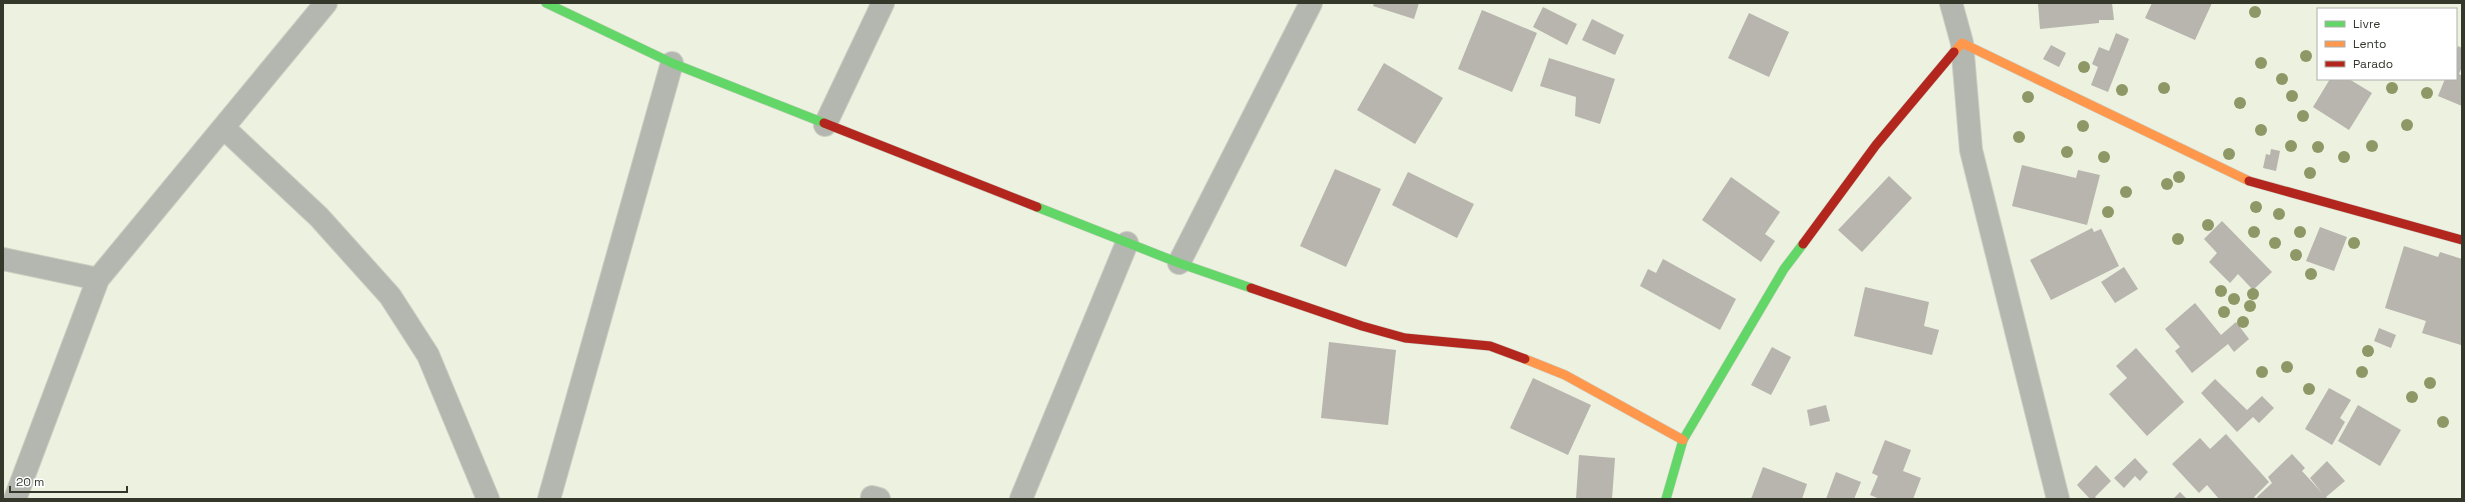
<svg xmlns="http://www.w3.org/2000/svg" width="2465" height="502" font-family="'Space Grotesk',sans-serif">
<rect width="100%" height="100%" fill="#ecf1e0"/>
<path fill="#b8b4ae" d="M1374 3H1419L1414 19 1373 6Z
M2038 3H2112L2114 20H2099V23L2040 29Z
M2152 3H2212L2195 40 2145 18Z
M1543 7 1577 24 1567 45 1533 27Z
M1482 10 1537 33 1512 92 1458 69Z
M1749 13 1789 32 1769 77 1728 58Z
M1592 19 1624 35 1615 55 1582 40Z
M2116 33 2129 39 2108 92 2091 85 2098 67 2092 64 2099 47 2109 51Z
M2051 45 2066 53 2059 67 2043 59Z
M2458 46 2462 48V67L2459 74 2462 76V106L2438 96 2445 79H2456V52Z
M1549 58 1615 79 1600 124 1575 116 1576 97 1540 86Z
M1384 63 1443 98 1415 144 1357 110Z
M2330 79H2349L2372 93 2349 130 2313 107Z
M2271 149 2280 151 2276 171 2263 168 2266 154 2270 155Z
M2022 165 2076 178 2078 170 2100 175 2087 225 2012 206Z
M1335 169 1381 189 1346 267 1300 246Z
M1408 172 1474 204 1457 238 1392 205Z
M1889 176 1912 198 1862 252 1838 230Z
M1731 177 1780 212 1765 234 1775 241 1761 262 1702 220Z
M2222 221 2272 272 2253 290 2238 274 2230 283 2209 262 2217 253 2204 239Z
M2320 227 2347 237 2334 271 2306 261Z
M2092 228 2094 232 2101 229 2119 266 2051 300 2030 260Z
M2404 246 2438 257 2440 252 2462 259 2461 345 2422 333 2426 321 2385 308Z
M1663 259 1736 299 1720 330 1640 286 1648 269 1656 273Z
M2124 267 2138 289 2115 303 2101 282Z
M1865 287 1929 302 1924 326 1939 330 1932 355 1854 336Z
M2195 303 2221 335 2236 322 2249 339 2234 352 2228 344 2192 373 2175 351 2180 347 2165 329Z
M2379 328 2396 335 2391 348 2374 341Z
M1329 342 1396 350 1388 425 1321 418Z
M1772 347 1791 357 1771 395 1751 385Z
M2136 348 2184 402 2147 436 2109 394 2127 378 2116 366Z
M1533 378 1591 405 1568 455 1510 428Z
M2215 379 2247 410 2262 396 2274 408 2259 423 2253 417 2237 432 2201 393Z
M2329 388 2351 400 2340 418 2345 422 2332 445 2305 429Z
M1826 405 1830 421 1810 426 1807 410Z
M2358 405 2401 430 2380 466 2338 441Z
M2226 434 2269 482 2254 497 2256 499H2219L2207 485 2199 493 2172 464 2200 438 2210 449Z
M1885 440 1911 450 1903 471 1921 478 1913 499H1880L1870 495 1878 476 1872 473Z
M2292 454 2305 468 2302 471 2322 493 2310 478 2327 461 2345 481 2326 497 2328 499H2258L2257 497 2272 483 2268 477Z
M1579 455 1615 458 1612 499H1576Z
M2135 458 2148 472 2140 481 2135 476 2124 488 2114 478Z
M2096 465 2111 481 2095 497 2097 499H2090L2077 485Z
M1763 467 1807 484 1802 499H1751Z
M1836 472 1861 482 1854 499H1826Z
M2180 492 2187 499H2173Z"/>
<g fill="none" stroke-linecap="round" stroke-linejoin="round">
<g stroke="#cacec1" stroke-width="24">
<path id="street" d="M1951 3 1962 43 1971 150 2058 499
M825 125 883 3
M224 128 319 217 390 296 428 355 488 499
M3 259 98 279
M1179 263 1311 3
M872 497 879 499
M15 499 98 279 326 3
M549 499 672 63
M1021 499 1127 243"/>
</g>
<g stroke="#cacec1" stroke-width="10">
<path id="fast" d="M546 3 672 63 824 123
M1037 207 1179 263 1251 288
M1666 499 1683 440 1784 269 1803 244"/>
</g>
<g stroke="#cacec1" stroke-width="10">
<path id="slow" d="M1954 52 1962 43 2249 181
M1525 359 1565 375 1683 440"/>
</g>
<g stroke="#cacec1" stroke-width="10">
<path id="jam" d="M824 123 1037 207
M2249 181 2462 240
M1803 244 1876 145 1954 52
M1251 288 1362 326 1405 338 1490 346 1525 359"/>
</g>
<use href="#street" stroke="#b4b6b0" stroke-width="22"/>
<use href="#fast" stroke="#63d668" stroke-width="9"/>
<use href="#slow" stroke="#ff974d" stroke-width="9"/>
<use href="#jam" stroke="#b3261e" stroke-width="9"/>
</g>
<g fill="#8e9866">
<circle cx="2255" cy="12" r="6"/>
<circle cx="2306" cy="56" r="6"/>
<circle cx="2261" cy="63" r="6"/>
<circle cx="2084" cy="67" r="6"/>
<circle cx="2282" cy="79" r="6"/>
<circle cx="2164" cy="88" r="6"/>
<circle cx="2392" cy="88" r="6"/>
<circle cx="2122" cy="90" r="6"/>
<circle cx="2427" cy="93" r="6"/>
<circle cx="2292" cy="96" r="6"/>
<circle cx="2028" cy="97" r="6"/>
<circle cx="2240" cy="103" r="6"/>
<circle cx="2303" cy="116" r="6"/>
<circle cx="2407" cy="125" r="6"/>
<circle cx="2083" cy="126" r="6"/>
<circle cx="2261" cy="130" r="6"/>
<circle cx="2019" cy="137" r="6"/>
<circle cx="2291" cy="146" r="6"/>
<circle cx="2372" cy="146" r="6"/>
<circle cx="2318" cy="147" r="6"/>
<circle cx="2067" cy="152" r="6"/>
<circle cx="2229" cy="154" r="6"/>
<circle cx="2104" cy="157" r="6"/>
<circle cx="2344" cy="157" r="6"/>
<circle cx="2310" cy="173" r="6"/>
<circle cx="2179" cy="177" r="6"/>
<circle cx="2167" cy="184" r="6"/>
<circle cx="2126" cy="192" r="6"/>
<circle cx="2256" cy="207" r="6"/>
<circle cx="2108" cy="212" r="6"/>
<circle cx="2279" cy="214" r="6"/>
<circle cx="2208" cy="225" r="6"/>
<circle cx="2254" cy="232" r="6"/>
<circle cx="2300" cy="232" r="6"/>
<circle cx="2178" cy="239" r="6"/>
<circle cx="2275" cy="243" r="6"/>
<circle cx="2354" cy="243" r="6"/>
<circle cx="2296" cy="255" r="6"/>
<circle cx="2311" cy="274" r="6"/>
<circle cx="2221" cy="291" r="6"/>
<circle cx="2253" cy="294" r="6"/>
<circle cx="2234" cy="299" r="6"/>
<circle cx="2250" cy="306" r="6"/>
<circle cx="2224" cy="312" r="6"/>
<circle cx="2243" cy="322" r="6"/>
<circle cx="2368" cy="351" r="6"/>
<circle cx="2287" cy="367" r="6"/>
<circle cx="2262" cy="372" r="6"/>
<circle cx="2362" cy="372" r="6"/>
<circle cx="2430" cy="383" r="6"/>
<circle cx="2309" cy="389" r="6"/>
<circle cx="2412" cy="397" r="6"/>
<circle cx="2443" cy="422" r="6"/>
</g>
<rect width="2465" height="502" fill="none" stroke="#34382b" stroke-width="8"/>
<rect x="2317" y="8" width="140" height="72" fill="#ffffff" stroke="#aeafaa"/>
<rect x="2325" y="21" width="20" height="6" fill="#63d668" stroke="#aeafaa"/>
<text x="2353" y="28" font-size="12" fill="#34382b">Livre</text>
<rect x="2325" y="41" width="20" height="6" fill="#ff974d" stroke="#aeafaa"/>
<text x="2353" y="48" font-size="12" fill="#34382b">Lento</text>
<rect x="2325" y="61" width="20" height="6" fill="#b3261e" stroke="#aeafaa"/>
<text x="2353" y="68" font-size="12" fill="#34382b">Parado</text>
<path d="M10 486v6h117v-6" fill="none" stroke="#34382b" stroke-width="2"/>
<text x="16" y="486" font-size="12" fill="#34382b" stroke="#ffffff" stroke-width="3" paint-order="stroke">20 m</text>
</svg>
